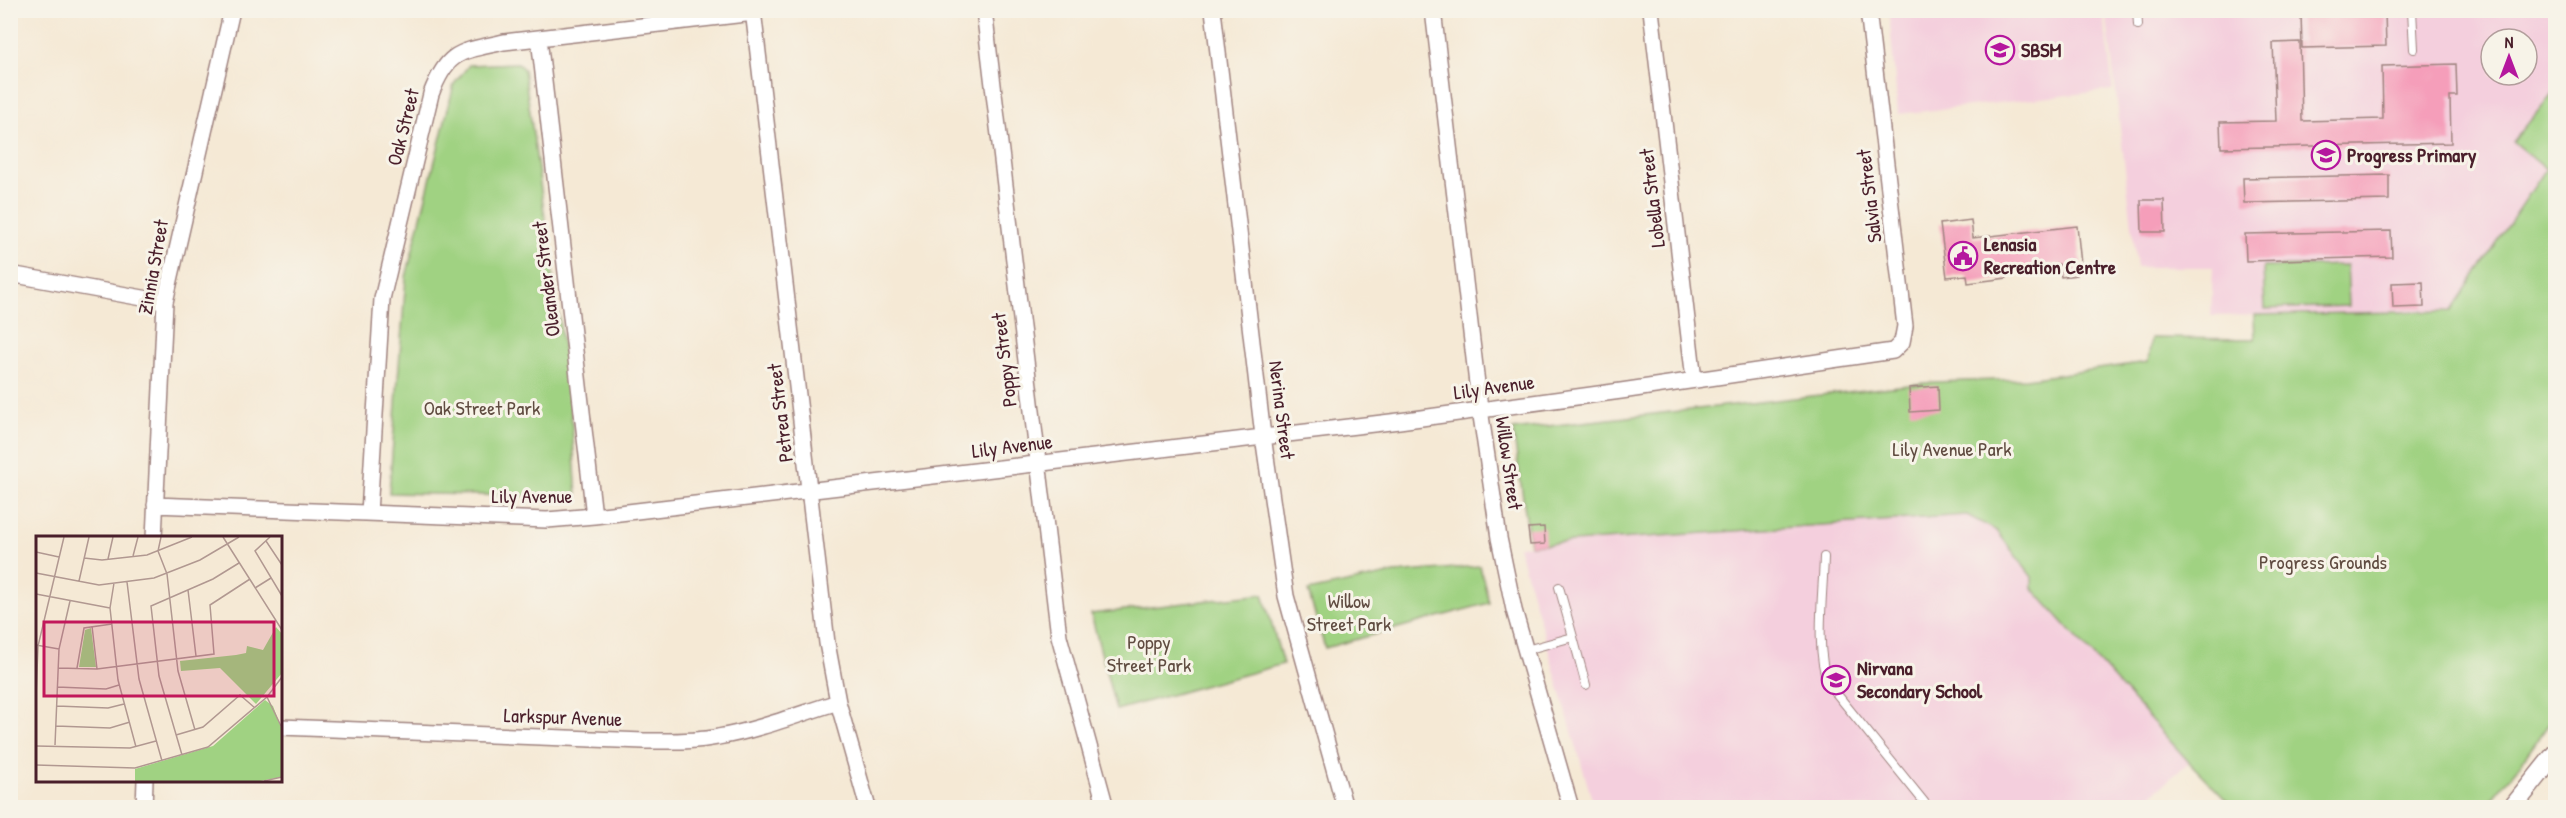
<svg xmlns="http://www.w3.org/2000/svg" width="2566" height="818" font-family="'Patrick Hand',sans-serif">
<rect width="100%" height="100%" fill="#f7f3e8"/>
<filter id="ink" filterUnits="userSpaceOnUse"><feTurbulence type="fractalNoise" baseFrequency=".0167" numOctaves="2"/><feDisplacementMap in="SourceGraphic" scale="12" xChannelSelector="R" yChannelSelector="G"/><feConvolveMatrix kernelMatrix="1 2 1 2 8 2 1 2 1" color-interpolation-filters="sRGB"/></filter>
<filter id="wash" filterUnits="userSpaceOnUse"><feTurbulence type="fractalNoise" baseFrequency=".008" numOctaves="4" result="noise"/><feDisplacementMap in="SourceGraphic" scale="24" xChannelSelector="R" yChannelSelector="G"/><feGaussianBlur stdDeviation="1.35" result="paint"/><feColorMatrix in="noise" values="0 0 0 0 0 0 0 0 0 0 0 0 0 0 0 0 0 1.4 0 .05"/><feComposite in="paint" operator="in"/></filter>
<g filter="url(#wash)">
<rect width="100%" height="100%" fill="#f5e9d5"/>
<path fill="#f4cfdd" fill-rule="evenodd" d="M1889 11H2103L2113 90 1898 114Z
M2106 11H2555V90L2513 142 2546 168 2451 311 2211 316 2213 267H2137ZM2491 39H2527V75H2491Z
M1967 515 1996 530 2032 577 2033 588 2189 762 2138 807H1594L1518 546Z"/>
<path fill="#a0d282" stroke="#757856" stroke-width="1.5" d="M518 63 524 70 570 396 577 497 389 493 406 277 454 84 469 65Z
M2555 90V715L2519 766 2485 807H2233L2189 762 2032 588V577L1997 531 1967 515 1530 545 1513 430 1935 382 2026 379 2148 362 2151 338 2255 339 2254 315 2451 311 2546 169 2513 142Z
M2347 265 2349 306 2265 309 2263 267Z
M1480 566 1489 603 1325 648 1308 591 1394 573Z
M1263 594 1283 664 1116 710 1091 614Z"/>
<g id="blocks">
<path fill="#f59eba" d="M2385 12 2386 46 2302 48 2301 14Z
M2300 42 2302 121 2383 119 2382 66 2456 64 2457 96H2450L2451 143 2221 148 2220 122 2276 121 2273 43Z
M2389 175V200L2244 203 2243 178Z
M2141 200H2164L2165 232H2142Z
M1971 220 1973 238 2077 226 2081 264 2076 265 2077 275 2061 277 2059 264 2006 270 2007 278 1968 283 1967 275 1947 277 1940 224Z
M2391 231 2392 257 2246 261 2245 234Z
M2423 282 2424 307 2393 308 2392 283Z
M1938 386 1939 410 1910 412 1909 388Z
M1544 527 1545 544 1530 545 1528 528Z"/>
</g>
</g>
<g filter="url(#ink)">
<use href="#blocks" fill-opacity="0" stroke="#a08480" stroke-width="1.5"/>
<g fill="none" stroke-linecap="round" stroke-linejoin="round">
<g stroke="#a08480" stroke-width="10">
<path id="service" d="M2137 10 2138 25
M2412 10 2414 49
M1824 557C1823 594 1815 650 1828 683L1929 808
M1573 637 1586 685
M1526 650 1573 637 1559 587"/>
</g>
<g stroke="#a08480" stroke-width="18">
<path id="minor" d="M753 10 827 643 838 702 868 808
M984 10 1059 636 1106 808
M1213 10 1263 436 1286 596 1345 808
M1433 10 1480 409 1499 538 1514 610 1571 808
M1651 10 1694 380
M539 38 594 516
M10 274 165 302
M155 505 547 520 594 516 1399 421 1621 391 1893 351 1902 342 1905 326 1868 10
M369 513 382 299 431 94C448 50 460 52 504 42L754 13
M154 538 165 302 232 10
M280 727 644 741C668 741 694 742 718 737 759 730 799 714 838 702
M144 808 145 780"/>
</g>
<g stroke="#a08480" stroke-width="21">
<path id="tertiary" d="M2512 808 2556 753"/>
</g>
<use href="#service" stroke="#fff" stroke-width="8"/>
<use href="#minor" stroke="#fff" stroke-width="15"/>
<use href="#tertiary" stroke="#fff" stroke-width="18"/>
</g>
</g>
<defs>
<g id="school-ring" transform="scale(1.5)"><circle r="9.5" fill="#f7f3e8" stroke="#b5179e" stroke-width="1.5"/><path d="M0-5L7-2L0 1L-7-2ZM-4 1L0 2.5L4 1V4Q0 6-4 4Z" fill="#b5179e"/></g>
<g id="civic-ring" transform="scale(1.5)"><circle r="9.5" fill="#f7f3e8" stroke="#b5179e" stroke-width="1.5"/><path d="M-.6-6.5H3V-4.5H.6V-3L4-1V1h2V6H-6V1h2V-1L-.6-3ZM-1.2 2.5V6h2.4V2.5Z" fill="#b5179e"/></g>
</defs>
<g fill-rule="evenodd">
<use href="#school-ring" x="2000" y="50"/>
<use href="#school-ring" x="2326" y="155"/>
<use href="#civic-ring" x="1963" y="256"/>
<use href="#school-ring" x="1836" y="680"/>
</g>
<g text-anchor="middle" stroke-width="6" stroke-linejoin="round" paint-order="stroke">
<g font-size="20" font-weight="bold" fill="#4a1f2b" stroke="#f7f3e8" text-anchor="start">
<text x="2021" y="57">SBSM</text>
<text x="2347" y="162">Progress Primary</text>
<text x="1984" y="251">Lenasia<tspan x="1984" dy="23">Recreation Centre</tspan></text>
<text x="1857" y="675">Nirvana<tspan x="1857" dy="23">Secondary School</tspan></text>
</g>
<g font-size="20" fill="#4a1f2b" stroke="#f7f3e8">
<text transform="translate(403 127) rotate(-76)" y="7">Oak Street</text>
<text transform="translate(1869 196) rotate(-97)" y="7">Salvia Street</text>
<text transform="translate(1652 198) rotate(-97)" y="7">Lobella Street</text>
<text transform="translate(153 267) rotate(-80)" y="7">Zinnia Street</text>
<text transform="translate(546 279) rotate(-97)" y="7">Oleander Street</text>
<text transform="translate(1004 360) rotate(-97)" y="7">Poppy Street</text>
<text transform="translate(1494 387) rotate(-8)" y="7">Lily Avenue</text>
<text transform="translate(1282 410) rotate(83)" y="7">Nerina Street</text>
<text transform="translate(780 413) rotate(-97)" y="7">Petrea Street</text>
<text transform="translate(1012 446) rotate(-7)" y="7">Lily Avenue</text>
<text transform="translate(1509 463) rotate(82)" y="7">Willow Street</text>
<text x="532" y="503">Lily Avenue</text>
<text transform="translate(563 717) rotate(2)" y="7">Larkspur Avenue</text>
</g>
<g font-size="20" fill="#604c41" stroke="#f7f3e8">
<text x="482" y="415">Oak Street Park</text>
<text x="1952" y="456">Lily Avenue Park</text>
<text x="2323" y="569">Progress Grounds</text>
<text x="1349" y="608">Willow<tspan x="1349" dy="23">Street Park</tspan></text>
<text x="1149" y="649">Poppy<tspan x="1149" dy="23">Street Park</tspan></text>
</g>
</g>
<g transform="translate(36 536)">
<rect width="246" height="246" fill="#f5e9d5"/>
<path d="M240 91 246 98V137L220 168 184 132 145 135 144 125 200 119 210 117 211 110 227 114ZM55 92 60 131H43L49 94ZM229 164 237 170 246 194V241L224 245H99V233L177 210Z" fill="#a0d282"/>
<path fill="none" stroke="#b19891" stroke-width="1.5" d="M125 1 122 15 131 38 142 135 159 194M187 1 246 94M234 1 219 15 246 60M230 5 246 29M0 16 23 21M97 20 102 1M48 22 66 24 111 19 156 1M72 23 77 1M0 37 63 49 118 42 164 24 203 1M43 45 53 1M91 46 103 143 126 225M78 47 74 72 82 144 100 211M219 52 235 42M152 54 160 120M0 58 74 72M56 90 61 133M0 109 23 113M22 132 61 133 178 118 174 69 214 43M41 132 48 92 76 88M21 151 70 153 83 149M0 161 2 110 28 1M231 161 246 192M21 170 72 172 88 168M20 190 74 192 94 186M140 199 167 191 204 159 219 172M19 209 23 113 34 65M0 210 94 212 120 205M146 219 123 140 115 70 177 43 203 27M0 229 99 232 172 211 231 161 246 141M228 245 246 241"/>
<path fill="#c2185b" fill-opacity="0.15" stroke="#c2185b" stroke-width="3" d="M8 86H238V160H8Z"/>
<rect width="246" height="246" fill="none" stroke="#4a1f2b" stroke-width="3"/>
</g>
<rect width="2566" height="818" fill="none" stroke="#f7f3e8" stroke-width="36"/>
<g transform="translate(2509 57)"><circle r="28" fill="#f7f3e8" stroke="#b29e9c" stroke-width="1.5"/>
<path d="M0-4.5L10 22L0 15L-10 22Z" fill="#b5179e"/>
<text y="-9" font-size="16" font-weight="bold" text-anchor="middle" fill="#4a1f2b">N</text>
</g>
</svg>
